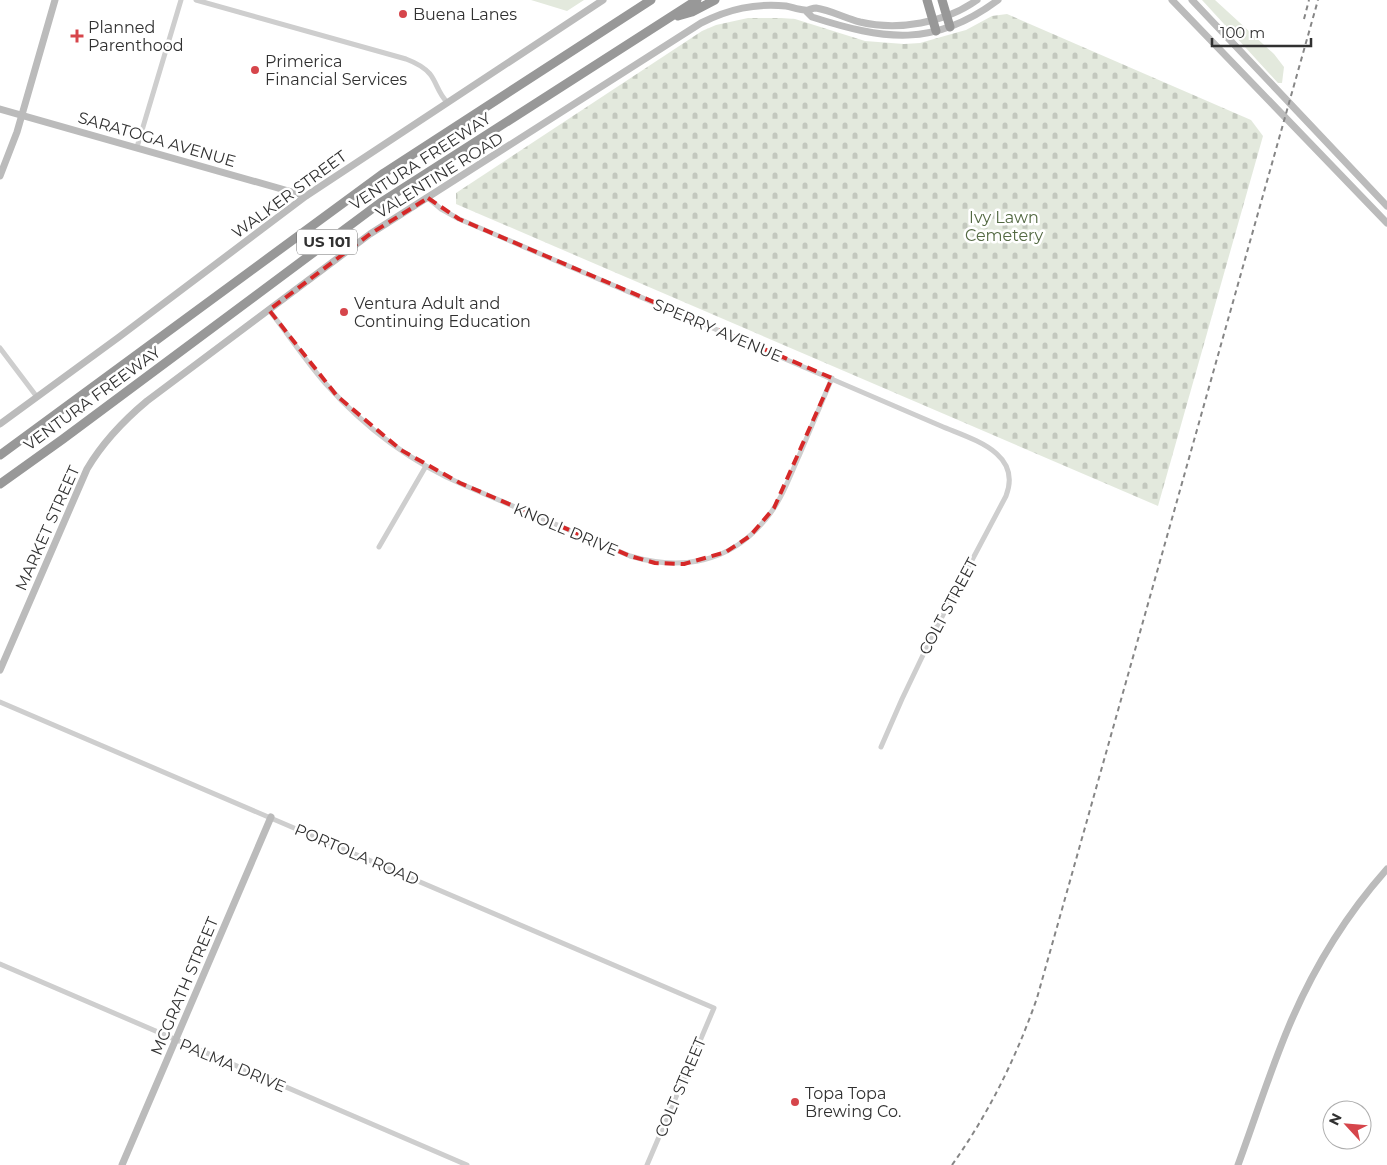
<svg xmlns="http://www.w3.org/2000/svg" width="1387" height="1165" font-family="Montserrat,sans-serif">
<defs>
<pattern id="cemetery-stones" width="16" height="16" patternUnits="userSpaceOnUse" patternTransform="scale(1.25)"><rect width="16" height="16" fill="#e3e9dd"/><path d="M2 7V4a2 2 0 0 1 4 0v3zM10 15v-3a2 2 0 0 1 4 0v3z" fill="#c3c8be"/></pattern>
</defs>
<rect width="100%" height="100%" fill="#fff"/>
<path fill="#e3e9dd" d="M531 0H584L567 11Z
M1202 0H1215L1274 54 1284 67 1282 83H1278Z"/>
<path fill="url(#cemetery-stones)" d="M1007 14 1251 120 1263 136 1158 506 456 204V193L702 31 716 25 748 18H781L795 19 865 41 904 44 920 43 955 33 966 30 992 16Z"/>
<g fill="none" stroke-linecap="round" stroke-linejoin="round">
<path stroke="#cecece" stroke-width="5" d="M196 0 406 59C414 62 424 67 430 74 437 83 438 93 447 102
M137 147 181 0
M428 198 441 209 459 219 941 426C971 439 1023 452 1006 496L935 630 902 699 881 747
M269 310C288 334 305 360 325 383 364 427 412 463 466 486L630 556C681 571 730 563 765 520 781 502 789 478 799 456 810 430 821 404 832 378
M0 348 37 397
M379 547 426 466
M0 702 714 1008 647 1165
M0 964 467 1165"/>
<path stroke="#bbb" stroke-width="7" d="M1172 0 1387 223
M1192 0 1387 206
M806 11 812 17C884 40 934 48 998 0
M0 109 306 196
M0 176 17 132 55 0
M0 424 119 337 306 196 603 0
M0 670 87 469C103 442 123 421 147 401L370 234 701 23C729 9 755 3 786 6 792 7 798 10 805 10 808 11 812 8 816 8 830 10 845 18 860 22 898 31 945 23 977 0
M122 1165 271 817
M1238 1165C1255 1119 1270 1071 1289 1026 1313 969 1346 915 1387 869"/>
<path stroke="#989898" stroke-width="9" d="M927 0 936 31
M942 0 950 27
M678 16 692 12 715 0
M0 455 384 173 651 0
M0 484 63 439 380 203 697 0"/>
<path stroke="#868686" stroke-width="2" stroke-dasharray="5 4" stroke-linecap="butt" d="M1304 19 1309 0
M952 1165C989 1113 1016 1058 1037 998L1318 0"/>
</g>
<path fill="none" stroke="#d62828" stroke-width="4" stroke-dasharray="10 6" stroke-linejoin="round" d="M428 198 459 219 832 378 774 508 750 536 726 552 684 564 655 563 630 556 460 483 401 450 337 396 269 310 370 234Z"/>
<g fill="#d6454b" stroke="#fff" stroke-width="2">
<circle cx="403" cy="14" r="5"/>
<path d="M74.5 28.5h5v5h5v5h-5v5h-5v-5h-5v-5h5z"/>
<circle cx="255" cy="70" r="5"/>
<circle cx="344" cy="312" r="5"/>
<circle cx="795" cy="1102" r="5"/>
</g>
<g text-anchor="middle" stroke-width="5" stroke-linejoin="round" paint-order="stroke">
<rect fill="#fff" stroke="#6f6f6f" stroke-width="1" x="297" y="229.5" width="60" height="25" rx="4"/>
<g font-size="15" font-weight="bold" fill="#313131">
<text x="327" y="247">US 101</text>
</g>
<g font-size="16" fill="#313131" stroke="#fff" text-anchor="start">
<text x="413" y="20">Buena Lanes</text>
<text x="88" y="33">Planned<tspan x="88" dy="18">Parenthood</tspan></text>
<text x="265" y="67">Primerica<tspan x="265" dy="18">Financial Services</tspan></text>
<text x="354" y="309">Ventura Adult and<tspan x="354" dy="18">Continuing Education</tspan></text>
<text x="805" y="1099">Topa Topa<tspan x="805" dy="18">Brewing Co.</tspan></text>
</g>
<g font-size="16" fill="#313131" stroke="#fff">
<text transform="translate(157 139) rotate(16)" y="6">SARATOGA AVENUE</text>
<text transform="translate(420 161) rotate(-33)" y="6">VENTURA FREEWAY</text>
<text transform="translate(439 175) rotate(-32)" y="6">VALENTINE ROAD</text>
<text transform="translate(289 194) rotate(-36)" y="6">WALKER STREET</text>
<text transform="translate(718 330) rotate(23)" y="6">SPERRY AVENUE</text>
<text transform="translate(92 398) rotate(-36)" y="6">VENTURA FREEWAY</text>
<text transform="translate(47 528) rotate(-66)" y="6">MARKET STREET</text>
<text transform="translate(566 529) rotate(23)" y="6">KNOLL DRIVE</text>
<text transform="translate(948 606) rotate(-62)" y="6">COLT STREET</text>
<text transform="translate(357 854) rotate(23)" y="6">PORTOLA ROAD</text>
<text transform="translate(184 986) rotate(-67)" y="6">MCGRATH STREET</text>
<text transform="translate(233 1065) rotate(23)" y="6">PALMA DRIVE</text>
<text transform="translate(680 1087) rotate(-67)" y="6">COLT STREET</text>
</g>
<g font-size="16" fill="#536942" stroke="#fff">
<text x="1004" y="223">Ivy Lawn<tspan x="1004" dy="18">Cemetery</tspan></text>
</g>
</g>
<g transform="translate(1347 1125) rotate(296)"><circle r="24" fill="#ffffff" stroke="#adadad"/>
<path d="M0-4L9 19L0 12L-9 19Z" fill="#d6454b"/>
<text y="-8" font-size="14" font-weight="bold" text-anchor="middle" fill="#313131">N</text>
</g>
<path d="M1212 38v8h99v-8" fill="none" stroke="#313131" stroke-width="2.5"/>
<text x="1220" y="38" font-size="15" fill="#313131" stroke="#ffffff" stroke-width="4" paint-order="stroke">100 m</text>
</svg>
